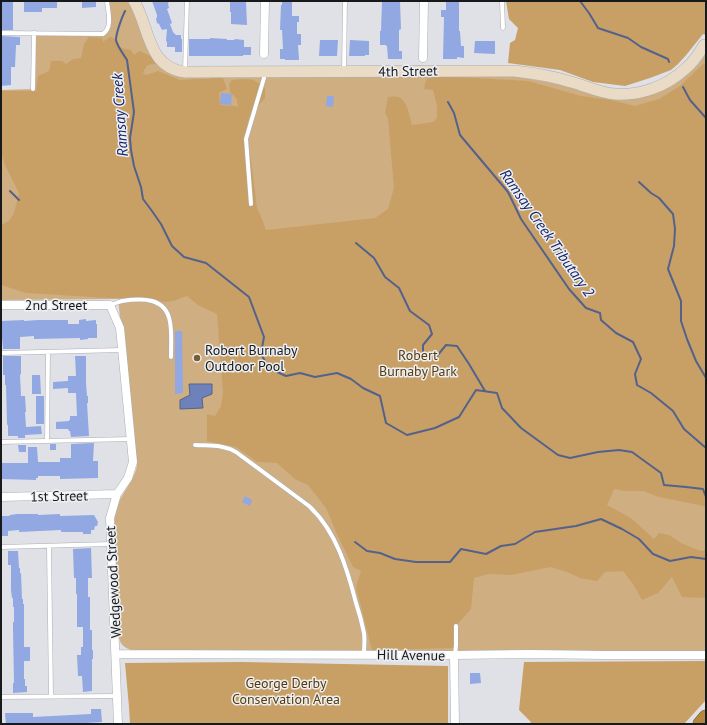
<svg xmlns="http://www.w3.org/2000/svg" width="707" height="725" font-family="'PT Sans',sans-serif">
<rect width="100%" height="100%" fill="#dfe1e6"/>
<path fill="#cfae81" d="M107 1H129L163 68 500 74 554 83 604 96 631 98 706 54V653L131 650C120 646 119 641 118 630 117 601 115 573 114 544 114 533 113 521 116 510 120 494 134 482 137 466L118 299 1 300V90L33 89 34 33 103 34 108 31Z"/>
<path fill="#c8a066" d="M506 1H706V35L703 34 687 54 678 64 671 70 650 78 625 86 593 82 560 70 508 63 510 43 515 40 518 28 509 19Z
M89 37 102 38 103 42 110 37 116 39 121 48 131 50 134 55 139 51 155 58 157 64C148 64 146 65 143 73L146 75 158 71 180 80 196 79H209L222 75 227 89 219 93 220 105 234 106 238 107 237 99 230 92 229 84 232 80C247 79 254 77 265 88V98L249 117 246 132 252 167 257 208 262 219 266 230 375 218 388 209 394 188 388 119 385 112 388 97C407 92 408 111 412 125L433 122 437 118V106L433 90 424 89 425 83 427 79 433 76 460 77 528 81 581 96 611 100 635 106 659 99 680 86 703 64 706 63V507L699 505 659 497 643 491H625L614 489 607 505 631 518 654 539 659 533 669 535 681 543 698 550 703 551 706 548V598L682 597 672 577 658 593 642 600 633 584 623 571 605 572 597 581 580 578 567 572 551 567 511 575 488 574 474 578 471 609 456 626 455 648 372 650 356 587 361 571 353 567 337 534 326 508 308 485 295 479 277 463 257 462 236 447 207 441V414L215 416 221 406 223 393 217 314 198 305 187 296 173 301 164 302 149 298H108L26 293 1 285V225L9 221 14 213 19 193 5 165 2 155 1 91H36L38 76 49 71 51 61H62L66 64 73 59 81 58 84 44Z
M706 661V700L684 724H530L531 722 519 710 524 662Z
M242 662 448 666V724H130L129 707 125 663Z"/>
<path fill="#6d82bb" stroke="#54628b" d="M189 384H212V394L202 398 203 408 180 409V400L190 395Z"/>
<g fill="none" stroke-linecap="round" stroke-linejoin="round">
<path stroke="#54628b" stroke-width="2" d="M580 1 589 13 598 28 628 38 641 47 668 59 669 62
M125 11C122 17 116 33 116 40 117 46 124 55 127 60L134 112 130 138 131 150 134 166 141 187 143 199 152 211 161 224 172 246 184 257 206 263 249 297 264 337 261 353 268 368 286 376 300 373 315 377 337 373 351 379 363 388 380 396 386 423 407 435 435 428 459 417 476 390 497 393 502 408 521 428 558 455 570 458 598 452 619 450 632 452 661 473 664 485 686 487 703 489 706 497
M683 87 690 100 706 118
M448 102 454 113 460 135 508 192 521 219 569 289 586 308 600 313 601 320 616 333 633 342 641 359 635 374 637 385 651 393 673 411 684 429 706 448
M639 182 651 193 659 198 673 214 675 229 674 246 668 269 681 301V321L687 339 696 361 706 378
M10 191 19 200
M356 243 374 258 385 277 399 288 410 311 429 325 432 334 423 345V353L437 356 446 345 457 346 469 364 485 391
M355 542 367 551 380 553 395 559 416 562H450L461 549 486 554 501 546 515 544 535 532 576 526 601 519 622 529 639 539 653 554 670 561 691 557 706 559"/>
</g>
<path fill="#91a8e3" d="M1 1H13V30H1Z
M24 1H57V8H42V12H24Z
M82 1H96V7L82 8Z
M152 1H169L168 4 169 8 167 9 172 23 170 24 173 32 176 35H181V39H182V52H175V47H167V42L166 41 167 29 162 30 159 24 157 23 156 19 157 17V15Z
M282 1H292V16H299V22H297V34H301V45H298L299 60H285V59H280V49H283L282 30H280L281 5H282Z
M384 1H400L401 29 399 30V51H402V59H388L387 46H386V45H380V31H381L382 2H384Z
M446 1H459V31H460L461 46H464V58L457 57V59H443L444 17H441V10H446Z
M230 2H246L247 25 231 24V12H230Z
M1 36 20 37V45H16L15 67H11V85L1 86Z
M210 38 227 39V40H234L235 39 244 40V47H251V55H243V56H189V39H210Z
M320 40H338L337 56H319Z
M350 40 369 41V55H365V56H349Z
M475 41H495V54L474 53Z
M221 93 232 94 231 105 220 104Z
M327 96H334L333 107 326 106Z
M86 319V321L96 320V324H97V338H88V339L80 340V338L34 339V336L20 337V349H3L2 337H1V321L24 320V321L38 320H68V324H79V320Z
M175 331H182L183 393 175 394Z
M3 356H21V374L20 375 21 396H25L26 412H25L26 427 41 426 42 434 25 435V438H18V436H8V426L7 424 6 385H5V375H3Z
M75 356H86V383L87 396H88V403H87L89 436 71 437 70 431H69L68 429H56V422L69 421V420H70V416H77L76 393H68V388L53 389V382L68 381V376H76Z
M32 375H40L41 394H32Z
M36 396H44V424H36Z
M94 443 93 461H98V478L60 479V476H38V478H36V480L1 479V463H28V447H37L38 462H60V458H71V444Z
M50 444H56V450H50Z
M18 445H26V452H19Z
M245 496 252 500 250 506 242 502Z
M17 514H38V515L60 514V516L94 515 98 522 97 526H95L94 530H91V534H83V532H61V530L19 532V530L8 531V536H1V516H9L10 515Z
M91 548 92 578H88V597H90V630H92V650H93V659H92V691L83 692 82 676H78L77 655H81V647H83V627H77V594H76V578H74L73 549Z
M8 551H18L19 568H20V573H21L22 599H23V604H24V647H30V661H24V679H25V686H27V692L13 693V683H14L13 629V622H14V607H13V598H12L11 590V565H8Z
M470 673H480L481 683 470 684Z
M91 709H101L102 722 69 724H6L5 713H33V717L91 714Z"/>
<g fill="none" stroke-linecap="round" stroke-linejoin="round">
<g stroke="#acaeb2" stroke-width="5">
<path id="lane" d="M502 1 503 28
M1 33 103 34C113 27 108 12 107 1
M185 71 187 1
M344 71 345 1
M33 89 34 33
M251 204 246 139 264 78V72
M110 305C114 304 118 302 122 301 142 298 166 297 170 322 172 333 171 345 171 357
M1 353 122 350
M47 441 48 352
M1 442 131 439
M195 445C210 446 222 444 236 452L309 506C336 531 347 568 356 603 359 612 362 623 364 633 365 640 364 647 364 654
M49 546 51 696
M1 547 111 544
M455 655 456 645V626
M1 697 117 696"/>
</g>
<g stroke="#acaeb2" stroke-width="9">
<path id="street" d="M264 54 265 1
M423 58 424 1
M1 305H110L120 328 133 462 128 478 117 494 110 518 118 724
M1 497 117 494
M116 654 454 655 531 654 604 655H706
M454 655 455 724"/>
</g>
<g stroke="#acaeb2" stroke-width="12">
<path id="secondary" d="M134 1C150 28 147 67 185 72L514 71C533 73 552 76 571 82 586 86 600 93 615 94 640 96 667 86 685 69 693 63 699 54 704 45L706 46"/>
</g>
<g stroke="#7e6031" stroke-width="15">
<path id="highway" d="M700 724 706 717"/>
</g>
<use href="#lane" stroke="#fff" stroke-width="4"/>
<use href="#street" stroke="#fff" stroke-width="8"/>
<use href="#secondary" stroke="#e9dbc5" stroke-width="11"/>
<use href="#highway" stroke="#b5863d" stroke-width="14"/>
</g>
<circle fill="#7a5c30" stroke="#edeff3" stroke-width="1.5" cx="197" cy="358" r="4"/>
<g text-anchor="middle" stroke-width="3" stroke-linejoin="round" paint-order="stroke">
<g font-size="14" fill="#18191a" stroke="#edeff3">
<text transform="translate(408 71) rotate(-1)" y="5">4th Street</text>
<text x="56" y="310">2nd Street</text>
<text transform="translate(59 496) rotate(-1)" y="5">1st Street</text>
<text transform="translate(113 582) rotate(-93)" y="5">Wedgewood Street</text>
<text transform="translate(411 655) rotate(1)" y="5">Hill Avenue</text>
</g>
<g font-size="14" fill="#18191a" stroke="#edeff3" text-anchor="start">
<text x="205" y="355">Robert Burnaby<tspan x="205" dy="16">Outdoor Pool</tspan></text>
</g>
<g font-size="14" fill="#563a0b" stroke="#edeff3">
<text x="418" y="360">Robert<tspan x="418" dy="16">Burnaby Park</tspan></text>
<text x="286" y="688">George Derby<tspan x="286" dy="16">Conservation Area</tspan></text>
</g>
<g font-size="15" font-style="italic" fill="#142467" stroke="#edeff3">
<text transform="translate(120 115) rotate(-94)" y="5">Ramsay Creek</text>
<text transform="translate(547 233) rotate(55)" y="5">Ramsay Creek Tributary 2</text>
</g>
</g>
<rect width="707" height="725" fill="none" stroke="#18191a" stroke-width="4"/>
</svg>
